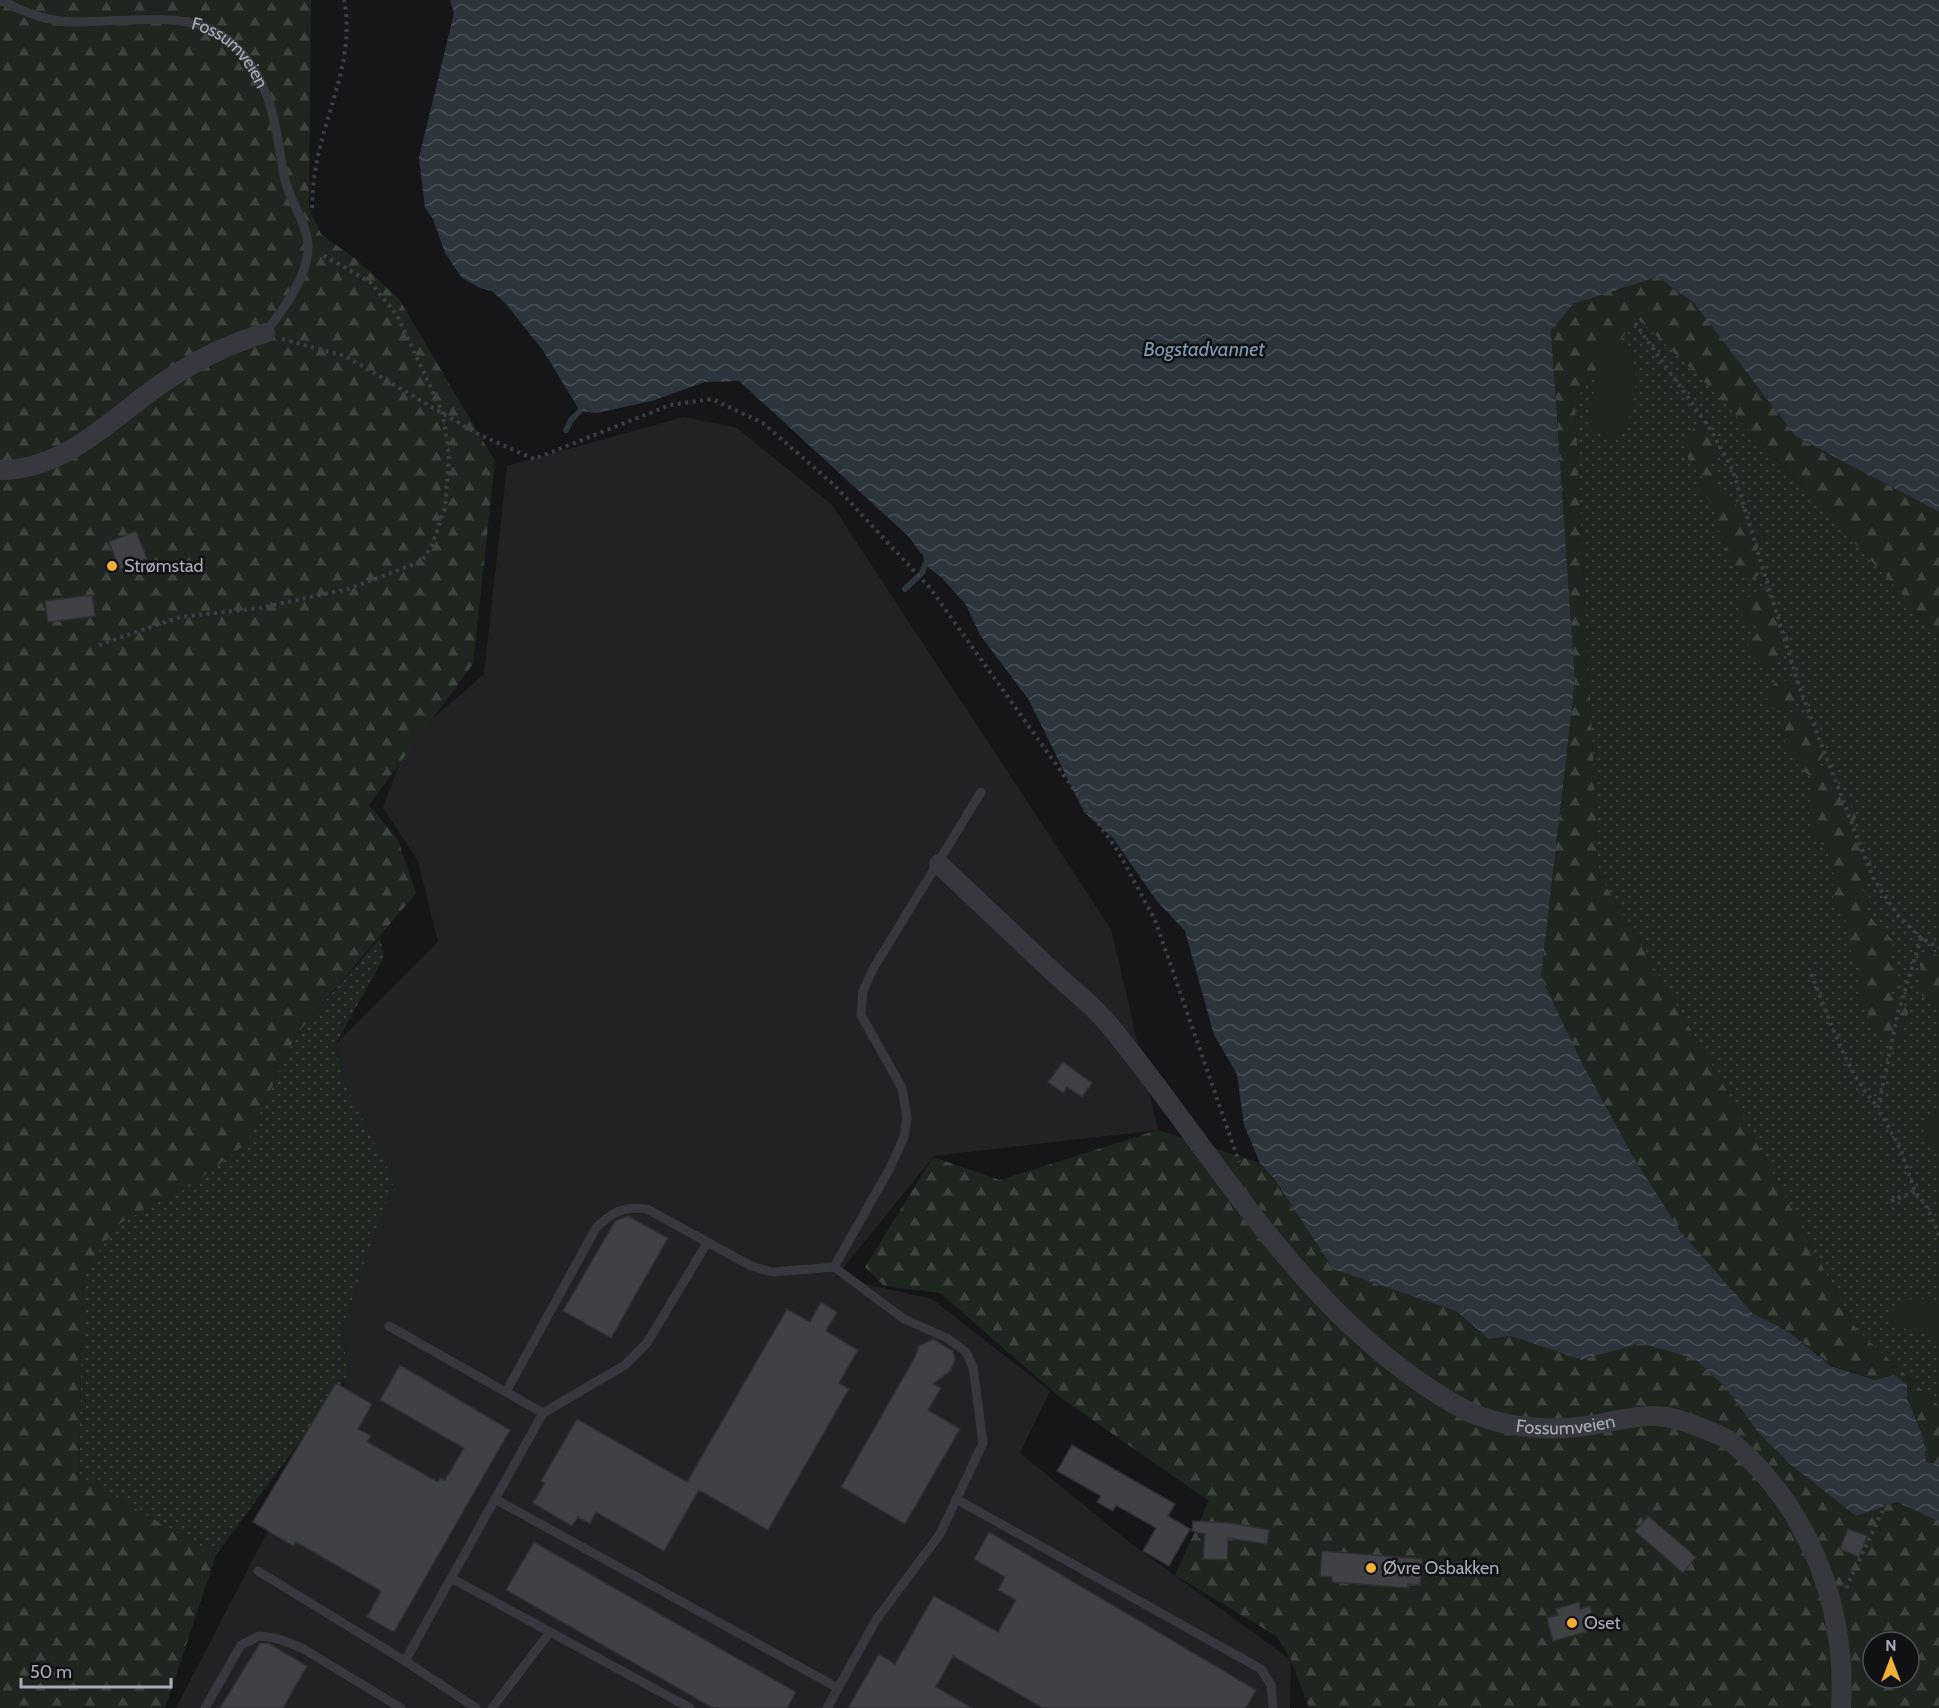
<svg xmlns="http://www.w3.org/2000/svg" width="1939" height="1708" font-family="Cabin,sans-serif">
<defs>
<pattern id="grass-dots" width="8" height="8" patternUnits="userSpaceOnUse" patternTransform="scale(1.5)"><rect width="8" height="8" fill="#1e261f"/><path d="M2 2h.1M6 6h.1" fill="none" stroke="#3c433d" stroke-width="1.8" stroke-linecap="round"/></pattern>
<pattern id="forest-firs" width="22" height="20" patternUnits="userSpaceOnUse" patternTransform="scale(1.5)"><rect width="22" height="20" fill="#1e261f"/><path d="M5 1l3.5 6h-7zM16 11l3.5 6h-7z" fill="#3c433d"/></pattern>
<pattern id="water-waves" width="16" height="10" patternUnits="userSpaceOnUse" patternTransform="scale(1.5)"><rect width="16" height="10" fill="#2c353c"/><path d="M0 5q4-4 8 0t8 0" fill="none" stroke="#485056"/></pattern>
</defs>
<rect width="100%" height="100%" fill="#161618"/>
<path fill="#222225" d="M684 417 737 428 832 505 1111 929 1158 1130 934 1156 836 1277 932 1299 1050 1391 1020 1453 1133 1545 1291 1660 1290 1708H176L348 1376 342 1328 394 1181 344 1082 335 1045 438 942 418 861 383 808 408 740 484 674 507 466Z"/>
<path fill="url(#grass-dots)" d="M1660 306 1736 416 1939 634V1406L1856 1329 1743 1118 1599 874 1575 405V400L1637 317Z
M380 938 384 957 335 1045 344 1082 394 1181 342 1328 348 1376 216 1555 79 1476 83 1272 119 1224 202 1177 246 1144 296 1035Z"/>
<path fill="url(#forest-firs)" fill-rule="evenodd" d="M0 0H311L309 208 321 234 356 259 399 299 495 461 473 664 369 805 398 840 416 893 296 1035 246 1144 202 1177 119 1224 83 1272 79 1476 216 1555 165 1708H0Z
M1657 277 1694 303 1795 436 1939 512V634L1700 377 1637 318 1575 400V405L1599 874 1743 1118 1856 1329 1939 1406V1708H1309L1291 1660 1278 1637 1175 1575 1209 1501 1061 1398 940 1293 884 1286 865 1267 933 1157 1000 1180 1158 1130 1260 1163 1276 1181 1333 1269 1456 1311 1489 1339 1511 1336 1582 1360 1641 1343 1695 1359 1726 1388 1757 1431 1856 1516 1875 1380 1831 1365 1789 1331 1753 1315 1680 1231 1634 1158 1581 1061 1541 977 1575 681 1551 331 1573 304ZM1873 1642H1909V1678H1873Z
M1708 426 1720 443 1709 462 1715 471 1716 488 1744 512 1750 527 1762 536 1757 550 1765 569 1750 582 1725 553 1727 542 1715 526 1714 507 1700 489 1702 476 1690 465 1684 444 1693 429Z
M1756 592 1772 595 1778 608 1777 626 1788 636 1790 650 1774 667 1761 664 1748 645 1760 629 1743 620 1740 603Z
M1780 679 1797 684 1802 698 1784 712 1770 708 1765 691Z
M1797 715 1811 721 1826 750 1818 764 1829 769 1838 778 1839 794 1850 804 1856 817 1851 833C1869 842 1870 858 1874 877L1861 888 1873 901 1865 909C1872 922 1884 930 1894 942L1888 960 1899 978 1887 992 1898 997 1909 1011 1897 1045 1884 1041 1862 1006 1859 965 1851 951 1850 930 1830 891 1836 877 1826 861 1831 848 1814 840 1809 815 1813 793 1811 777 1794 762V751L1785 745 1783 725Z
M1930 953 1939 956V1001L1934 1002 1922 996 1920 963Z"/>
<path fill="#1e261f" d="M1613 341 1629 345C1640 376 1638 405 1621 434L1608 438 1592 430C1589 407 1597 381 1596 356Z
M1939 1110V1153L1927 1142 1923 1130 1927 1119Z
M1915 1298 1939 1300V1337L1895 1326 1890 1317 1895 1306Z"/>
<path fill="url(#water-waves)" d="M450 0H1939V512L1795 436 1694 303 1657 277 1573 304 1551 331 1575 681 1541 977 1581 1061 1634 1158 1680 1231 1753 1314 1788 1331 1831 1366 1875 1380 1894 1375 1907 1385V1399L1923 1437 1926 1462 1935 1464 1939 1462V1521L1897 1502 1856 1516 1790 1464 1757 1431 1726 1388 1695 1359 1641 1343 1582 1360 1511 1336 1489 1339 1456 1311 1333 1269 1276 1181 1260 1163 1244 1125 1237 1074 1214 1035 1185 931 1156 900 1113 838 1084 812 1029 700 980 635 966 605 941 577 925 565 923 556 908 536 739 381 705 382 652 401 596 413 580 411 544 352 507 305 492 291 480 288 462 278 445 253 433 219 425 208 419 158 454 13Z"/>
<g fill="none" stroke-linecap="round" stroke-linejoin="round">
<path stroke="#2c353c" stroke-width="6" d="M566 430 571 420 580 411
M905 589 922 573 925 565"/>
</g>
<path fill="#404145" stroke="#303034" stroke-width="1.5" d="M136 531 147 559 120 570 109 542Z
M92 595 95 616 48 622 45 601Z
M1063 1062 1092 1083 1082 1097 1067 1087 1063 1093 1048 1082Z
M628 1216 668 1238 611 1338 563 1311 615 1221Z
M821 1302 837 1312 826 1331 858 1350 839 1383 849 1389 768 1530 699 1490 664 1551 596 1512 590 1524 578 1517 572 1526 533 1503 545 1483 541 1481 577 1419 687 1482 787 1309 810 1322Z
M933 1339 953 1351 955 1360 951 1370 933 1384 941 1388 928 1410 960 1429 905 1524 841 1487 915 1357 919 1346Z
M400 1365 510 1430 394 1632 367 1617 381 1591 296 1542 293 1546 253 1522 336 1383 372 1404 358 1429 371 1436 367 1442 438 1482 440 1478 445 1480 464 1448 380 1400Z
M1072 1445 1175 1504 1168 1516 1190 1529 1169 1566 1143 1551 1156 1528 1116 1505 1113 1511 1097 1502 1101 1496 1057 1471Z
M1648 1516 1696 1557 1683 1573 1635 1531Z
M1193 1521 1231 1523 1269 1530 1267 1544 1228 1538 1227 1560 1203 1559 1205 1534 1192 1531Z
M1848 1529 1867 1536 1859 1557 1840 1549Z
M989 1532 1256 1690 1246 1708H1043L953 1656 936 1687 972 1708H848L879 1654 895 1664 934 1596 998 1632 1016 1600 998 1590 1005 1577 974 1559Z
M534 1542 796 1692 787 1708H713L506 1590Z
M1322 1551 1422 1559 1420 1585 1408 1584V1588L1332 1582V1577L1320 1576Z
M1579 1602 1580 1609 1590 1606 1596 1629 1553 1641 1547 1618 1558 1615 1556 1609Z
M260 1643 270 1644 307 1666 283 1708H220Z"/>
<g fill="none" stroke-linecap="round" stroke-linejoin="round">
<path stroke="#3d3f44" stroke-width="4" stroke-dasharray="3 4.5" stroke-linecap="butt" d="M312 208C313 194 313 180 316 167 325 111 356 58 344 0
M1635 323 1711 430 1733 471 1799 686 1873 878 1899 917 1921 938 1939 948
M282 339 345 356 478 434 534 459 670 405 712 399 763 423 834 485 930 588 1118 851 1155 920 1239 1162
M99 645 180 617 260 608 348 589 422 561 432 545 445 508 449 456 443 414 397 315 370 282 321 254
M1921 938 1898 1013 1878 1108 1901 1150 1915 1192 1926 1205 1939 1235
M1811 974C1830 1018 1845 1072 1878 1107
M1891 1201 1915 1192
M1846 1588 1884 1508"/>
<g stroke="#37383d" stroke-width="9">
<path id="s1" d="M0 0C24 12 50 23 78 22 164 21 228 0 267 96 277 122 279 152 285 180 290 201 307 223 308 245 309 276 283 310 265 333"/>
<path d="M834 1267 890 1168 904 1137 907 1118 902 1088 861 1015 863 991 873 969 981 792"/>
<path d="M389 1326 543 1413"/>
<path d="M506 1392 596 1228C612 1212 623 1206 647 1209L751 1266 772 1272 834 1267 904 1319 947 1338 966 1352 973 1367 983 1443 940 1534 876 1620 827 1708"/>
<path d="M495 1499 838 1688"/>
<path d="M956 1499 1261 1669 1271 1685 1273 1708"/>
<path d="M258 1571 405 1661 476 1708"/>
<path d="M451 1578 690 1708"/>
<path d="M405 1661 543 1413 625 1365 647 1343 707 1243"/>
<path d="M205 1708 241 1645 259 1636 276 1638 302 1648 401 1708"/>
<path d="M492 1708 550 1632"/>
</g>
<g stroke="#37383d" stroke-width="20">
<path d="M0 470C64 470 109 421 158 386 192 362 225 345 265 333"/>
<path id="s2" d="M939 864C976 899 1014 935 1051 970 1070 988 1093 1005 1110 1026 1219 1159 1302 1316 1456 1405 1487 1424 1531 1430 1567 1428 1623 1425 1645 1402 1704 1429 1714 1433 1726 1437 1734 1444 1810 1510 1847 1608 1841 1708"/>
</g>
</g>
<g fill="#f2b134" stroke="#111113" stroke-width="2">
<circle cx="112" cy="566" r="6"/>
<circle cx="1371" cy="1568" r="6"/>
<circle cx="1572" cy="1623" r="6"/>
</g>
<g text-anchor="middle" stroke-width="5" stroke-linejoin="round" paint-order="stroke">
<g font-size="18" fill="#a8adb8" stroke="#111113">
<text dy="6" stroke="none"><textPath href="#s1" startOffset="246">Fossumveien</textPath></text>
<text dy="6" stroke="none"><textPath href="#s2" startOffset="866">Fossumveien</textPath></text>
</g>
<g font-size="18" fill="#a8adb8" stroke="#111113" text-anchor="start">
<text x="124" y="572">Strømstad</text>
<text x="1383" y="1574">Øvre Osbakken</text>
<text x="1584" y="1629">Oset</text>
</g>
<g font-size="20" font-style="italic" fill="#7f9bb3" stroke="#111113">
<text x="1204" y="356">Bogstadvannet</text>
</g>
</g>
<g transform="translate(1891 1660)"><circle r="28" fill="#111113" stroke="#4d4f55" stroke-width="1.5"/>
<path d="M0-4.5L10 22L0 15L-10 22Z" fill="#f2b134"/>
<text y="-9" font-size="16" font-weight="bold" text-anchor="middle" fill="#a8adb8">N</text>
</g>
<path d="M21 1678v9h150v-9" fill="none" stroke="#a8adb8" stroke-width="3"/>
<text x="30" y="1678" font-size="18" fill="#a8adb8" stroke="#111113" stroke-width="4.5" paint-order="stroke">50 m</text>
</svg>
